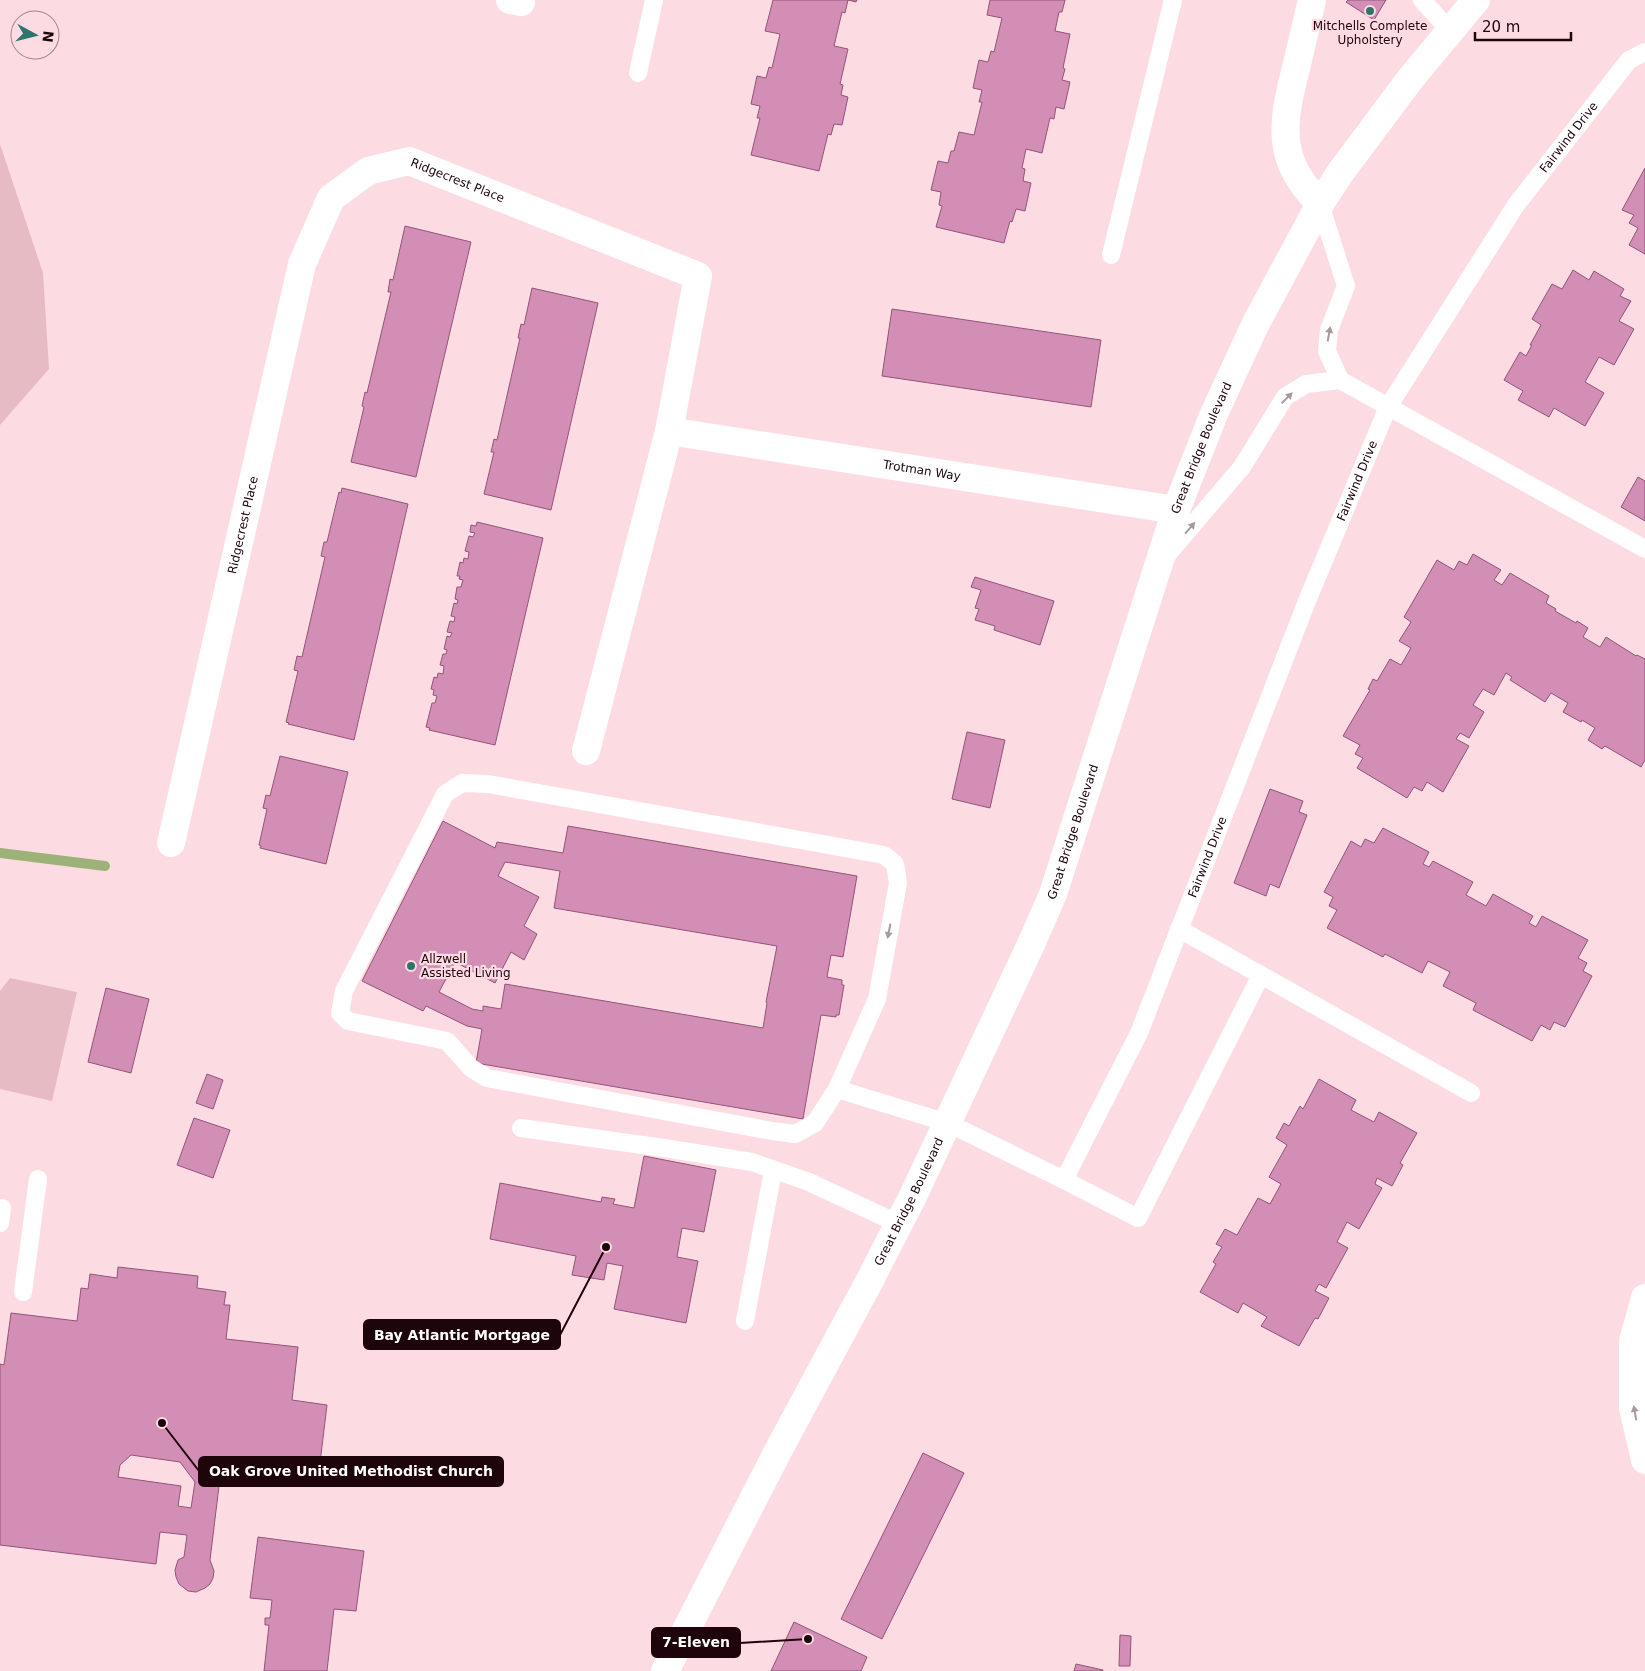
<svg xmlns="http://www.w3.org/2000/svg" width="1645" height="1671" font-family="'DejaVu Sans',sans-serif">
<rect width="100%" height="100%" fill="#fddbe2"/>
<path fill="#e7bbc4" d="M0 144 43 273 49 369 0 425Z
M10 978 77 992 52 1101 0 1089V991Z"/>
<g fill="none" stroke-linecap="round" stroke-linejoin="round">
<path stroke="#9db279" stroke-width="10" d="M0 853 105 866"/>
</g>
<path fill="#d28eb5" stroke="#935479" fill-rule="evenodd" d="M773 0H857L856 2 848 0 845 13 842 12 834 46 848 49 840 84 843 85 841 95 848 97 842 125 834 124 831 135 828 134 819 171 751 155 760 118H757L760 106 751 104 757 76 766 78 769 67 772 68 780 34 765 31Z
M990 0H1065L1062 12H1059L1055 31 1070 34 1063 68 1065 69 1062 80 1070 82 1064 109 1056 107 1054 119 1050 118 1042 153 1026 149 1022 168 1025 169 1023 181 1031 183 1025 211 1016 209 1012 222 1010 221 1004 243 936 227 942 206 939 205 941 192 931 190 938 161 948 163 951 151H954L959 132 974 135 982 102H979L982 90 973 88 979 60 988 62 991 51 994 52 1002 18 987 15Z
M1348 0H1386L1374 20 1346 2Z
M1645 168V254L1629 245 1638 228 1629 223 1634 215 1622 210Z
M405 226 471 242 416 477 351 462 364 407 362 406 365 392 367 393 391 292H388L390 279 393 280Z
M1573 270 1589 280 1594 271 1624 289 1620 296 1631 301 1619 321 1634 329 1614 365 1599 357 1585 382 1604 393 1585 426 1554 408 1549 417 1518 400 1523 391 1504 380 1520 352 1526 356 1532 345H1530L1541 325 1532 319 1552 284 1562 289Z
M532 288 598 303 551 510 484 494 494 452H491L494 439 497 440 520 338H518L521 324 524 325Z
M892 309 1101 340 1091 407 882 376Z
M1638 477 1645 481V521L1621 507Z
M342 488 408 504 354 740 288 724 289 723 286 722 298 671 294 670 297 656 302 657 325 557 321 556 324 542H327L339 492 341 493Z
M477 522 543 538 495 745 429 730 430 728 426 727 432 703H435L437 696 433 695 434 690 431 689 434 677 437 678 438 673 443 674 444 666 440 665 443 654H446L447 650 444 649 447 636 450 637 452 633 447 632 450 621 454 622 455 617 451 616 454 603 457 604 458 600 455 599 457 587H461L463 580 459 579 460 576H457L460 562 463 563 464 558 468 559 469 552 465 551 469 536 473 537 475 533 470 532 471 525 476 526Z
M1473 554 1501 570 1494 580 1502 585 1510 573 1549 596 1546 603 1556 609 1555 611 1576 623 1577 621 1588 628 1583 637 1600 647 1606 637 1636 656 1637 655 1645 659V760L1641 767 1605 746 1602 749 1588 740 1595 728 1582 720 1581 722 1563 712 1568 703 1551 693 1545 702 1510 680 1512 677 1506 673 1494 695 1483 689 1473 705 1484 712 1469 738 1460 733 1456 739 1469 746 1443 792 1427 782 1422 791 1414 787 1407 798 1357 768 1363 758 1355 754 1360 745 1343 736 1370 690 1368 689 1373 679 1377 681 1390 659 1401 665 1411 648 1399 641 1411 622 1404 617 1437 560 1454 570 1459 561 1467 565Z
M975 577 1054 601 1040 645 994 630 995 626 975 620 979 609 975 608 981 590 971 587Z
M967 732 1005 740 990 808 952 799Z
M280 756 348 772 326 864 260 848 261 846 259 845 267 809 263 808 266 795 270 796Z
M1270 789 1303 801 1299 812 1307 815 1279 888 1270 884 1266 896 1234 883Z
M443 821 495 848 497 842 563 853 568 826 857 876 843 957 831 955 827 977 842 980V985H844L839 1015H836V1017L821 1015 803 1119 476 1063 482 1029 467 1026 426 1006 423 1011 362 981ZM505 862 560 871 554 908 777 946 766 1002 767 1003 763 1028 505 984 501 1009 483 1006V1011L472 1009 439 992 455 962 495 983 511 952 524 960 537 934 524 926 539 897 498 876Z
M1383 828 1429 852 1423 864 1429 867 1433 861 1473 882 1466 895 1486 906 1493 894 1533 916 1529 923 1536 927 1542 916 1588 940 1578 958 1587 963 1583 971 1592 976 1565 1027 1554 1022 1550 1030 1541 1025 1532 1041 1473 1010 1476 1003 1443 986 1450 972 1428 961 1422 973 1385 954 1383 957 1327 928 1337 910 1329 906 1333 897 1324 892 1351 841 1361 847 1365 839 1374 843Z
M106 988 149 999 131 1073 88 1062Z
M207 1074 223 1080 213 1109 196 1103Z
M1319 1079 1356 1100 1351 1110 1374 1122 1379 1112 1417 1133 1400 1163 1403 1165 1392 1186 1377 1178 1375 1184 1382 1188 1359 1229 1347 1222 1337 1242 1348 1248 1326 1288 1319 1284 1315 1291 1329 1298 1318 1319 1315 1318 1299 1346 1261 1326 1267 1317 1243 1303 1238 1313 1200 1292 1216 1264 1213 1262 1222 1247 1216 1244 1225 1229 1237 1235 1258 1198 1270 1204 1281 1184 1269 1177 1287 1145 1276 1138 1284 1123 1289 1126 1300 1106 1303 1109Z
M194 1118 230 1130 213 1178 177 1165Z
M644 1156 716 1170 704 1232 682 1228 677 1257 698 1261 686 1323 614 1309 623 1266 607 1263 604 1280 572 1275 576 1256 490 1239 500 1183 601 1202 602 1197 615 1199 613 1204 634 1208Z
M118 1267 198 1276 197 1288 226 1292 224 1305H230L226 1339 298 1347 292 1400 327 1405 318 1479 239 1469 219 1486 210 1560 214 1571 213 1578 210 1584 205 1588 196 1592 188 1591 179 1584 176 1577 175 1570 178 1560 184 1557 187 1535 160 1532 156 1564 0 1545V1364L4 1365 11 1313 77 1321 81 1288 88 1289 90 1274 117 1278ZM131 1455 180 1462 195 1482 191 1508 178 1506 181 1486 118 1477 120 1465Z
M923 1453 964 1473 882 1639 841 1619Z
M258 1537 364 1551 356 1611 334 1609 327 1671H264L269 1625H265V1618H270L272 1600 250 1598Z
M794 1622 867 1657 861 1671H771Z
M1120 1635 1131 1636 1130 1666H1119Z
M1076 1664 1103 1670V1671H1074Z"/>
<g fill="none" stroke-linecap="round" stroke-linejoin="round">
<g stroke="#fff" stroke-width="18">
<path d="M1422 0 1450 31"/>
<path d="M638 73 654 0"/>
<path d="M1320 204 1346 286 1329 330 1327 351 1340 380"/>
<path d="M1111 255 1173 0"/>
<path d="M1340 380 1645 549"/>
<path d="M1167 555 1242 467 1285 397 1306 384 1340 380"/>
<path d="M1179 929 1471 1093"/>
<path id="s1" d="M837 1089 877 999 898 883 895 864 884 855 488 784 462 783 445 794 344 991 340 1013 348 1021 447 1041 471 1068 487 1078 772 1131 795 1134 815 1123 837 1089 948 1123 1064 1180 1139 1033 1307 601 1388 407 1516 205 1629 60 1645 52"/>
<path d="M521 1128 664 1148 752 1162 809 1182 899 1224"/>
<path d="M1064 1180 1138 1218 1261 975"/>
<path d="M0 1223 2 1208"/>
<path d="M23 1292 38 1179"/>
<path d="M745 1321 773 1170"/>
</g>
<g stroke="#fff" stroke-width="28">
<path d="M510 0 521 2V0"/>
<path d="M1312 0C1307 21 1302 43 1297 64 1290 92 1281 124 1288 152 1293 173 1306 189 1320 204"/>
<path id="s2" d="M669 431 1176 510"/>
<path id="s3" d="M171 843 302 264 331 198 368 171 409 161 698 276 669 431 586 751"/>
</g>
<path stroke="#fff" stroke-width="28" id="s4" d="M665 1671 778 1451 870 1280 913 1196 1032 942 1053 894 1176 510 1213 416 1255 325 1320 204 1340 173 1411 78 1476 0"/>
<path stroke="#fff" stroke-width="28" d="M1645 1298 1633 1341V1408L1645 1460"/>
</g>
<defs><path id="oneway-solid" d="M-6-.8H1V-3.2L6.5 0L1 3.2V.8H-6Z" transform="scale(1.25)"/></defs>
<g fill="#a59b9d">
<use href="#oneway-solid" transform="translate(1329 334) rotate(-80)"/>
<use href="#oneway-solid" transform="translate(1287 398) rotate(-44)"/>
<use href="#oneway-solid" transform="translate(1190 528) rotate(-49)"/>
<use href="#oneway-solid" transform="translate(889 931) rotate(101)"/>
<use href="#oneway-solid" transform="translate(1635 1413) rotate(-100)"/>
</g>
<g fill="#2e756d" stroke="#fddbe2" stroke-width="2">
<circle cx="1370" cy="11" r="5"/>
<circle cx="411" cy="966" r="5"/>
</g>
<g text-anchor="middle" stroke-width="4.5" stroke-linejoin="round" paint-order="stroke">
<g font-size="12" fill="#1e040b" stroke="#fddbe2">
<text x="1370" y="30">Mitchells Complete<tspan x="1370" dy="14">Upholstery</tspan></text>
<text x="421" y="963" text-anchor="start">Allzwell<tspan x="421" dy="14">Assisted Living</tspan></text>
</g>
<g font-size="12" fill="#1e040b" stroke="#fddbe2">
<text dy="4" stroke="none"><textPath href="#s1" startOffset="2895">Fairwind Drive</textPath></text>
<text dy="4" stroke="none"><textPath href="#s3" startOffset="806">Ridgecrest Place</textPath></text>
<text dy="4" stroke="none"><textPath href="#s4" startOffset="1339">Great Bridge Boulevard</textPath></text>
<text dy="4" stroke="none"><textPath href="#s2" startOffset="256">Trotman Way</textPath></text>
<text dy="4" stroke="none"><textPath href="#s1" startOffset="2490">Fairwind Drive</textPath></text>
<text dy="4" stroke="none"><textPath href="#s3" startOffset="326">Ridgecrest Place</textPath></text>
<text dy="4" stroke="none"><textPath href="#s4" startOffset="934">Great Bridge Boulevard</textPath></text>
<text dy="4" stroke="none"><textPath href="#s1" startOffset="2085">Fairwind Drive</textPath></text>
<text dy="4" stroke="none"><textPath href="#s4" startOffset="529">Great Bridge Boulevard</textPath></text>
</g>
</g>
<path fill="none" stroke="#1e040b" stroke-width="2" d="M606 1247L560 1335M162 1423L199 1471M808 1639L740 1643"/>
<g fill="#1e040b" stroke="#fddbe2" stroke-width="2">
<circle cx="606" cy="1247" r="5"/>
<circle cx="162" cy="1423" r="5"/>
<circle cx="808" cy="1639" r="5"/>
</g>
<g fill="#1e040b" stroke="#1e040b" stroke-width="2">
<rect x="364" y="1320" width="196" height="29" rx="5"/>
<rect x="199" y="1457" width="304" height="29" rx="5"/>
<rect x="652" y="1628" width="88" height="29" rx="5"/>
</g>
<g font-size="14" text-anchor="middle" font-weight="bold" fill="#fff">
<text x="462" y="1340">Bay Atlantic Mortgage</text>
<text x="351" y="1476">Oak Grove United Methodist Church</text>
<text x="696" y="1647">7-Eleven</text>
</g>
<g transform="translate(35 35) rotate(97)"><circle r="24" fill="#fddbe2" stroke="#a4858c"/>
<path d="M0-4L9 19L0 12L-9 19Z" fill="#2e756d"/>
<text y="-8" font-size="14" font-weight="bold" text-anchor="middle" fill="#1e040b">N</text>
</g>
<path d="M1475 32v8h96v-8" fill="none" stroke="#1e040b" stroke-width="2.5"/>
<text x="1482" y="32" font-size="15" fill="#1e040b" stroke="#fddbe2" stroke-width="4" paint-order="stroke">20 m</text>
</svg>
